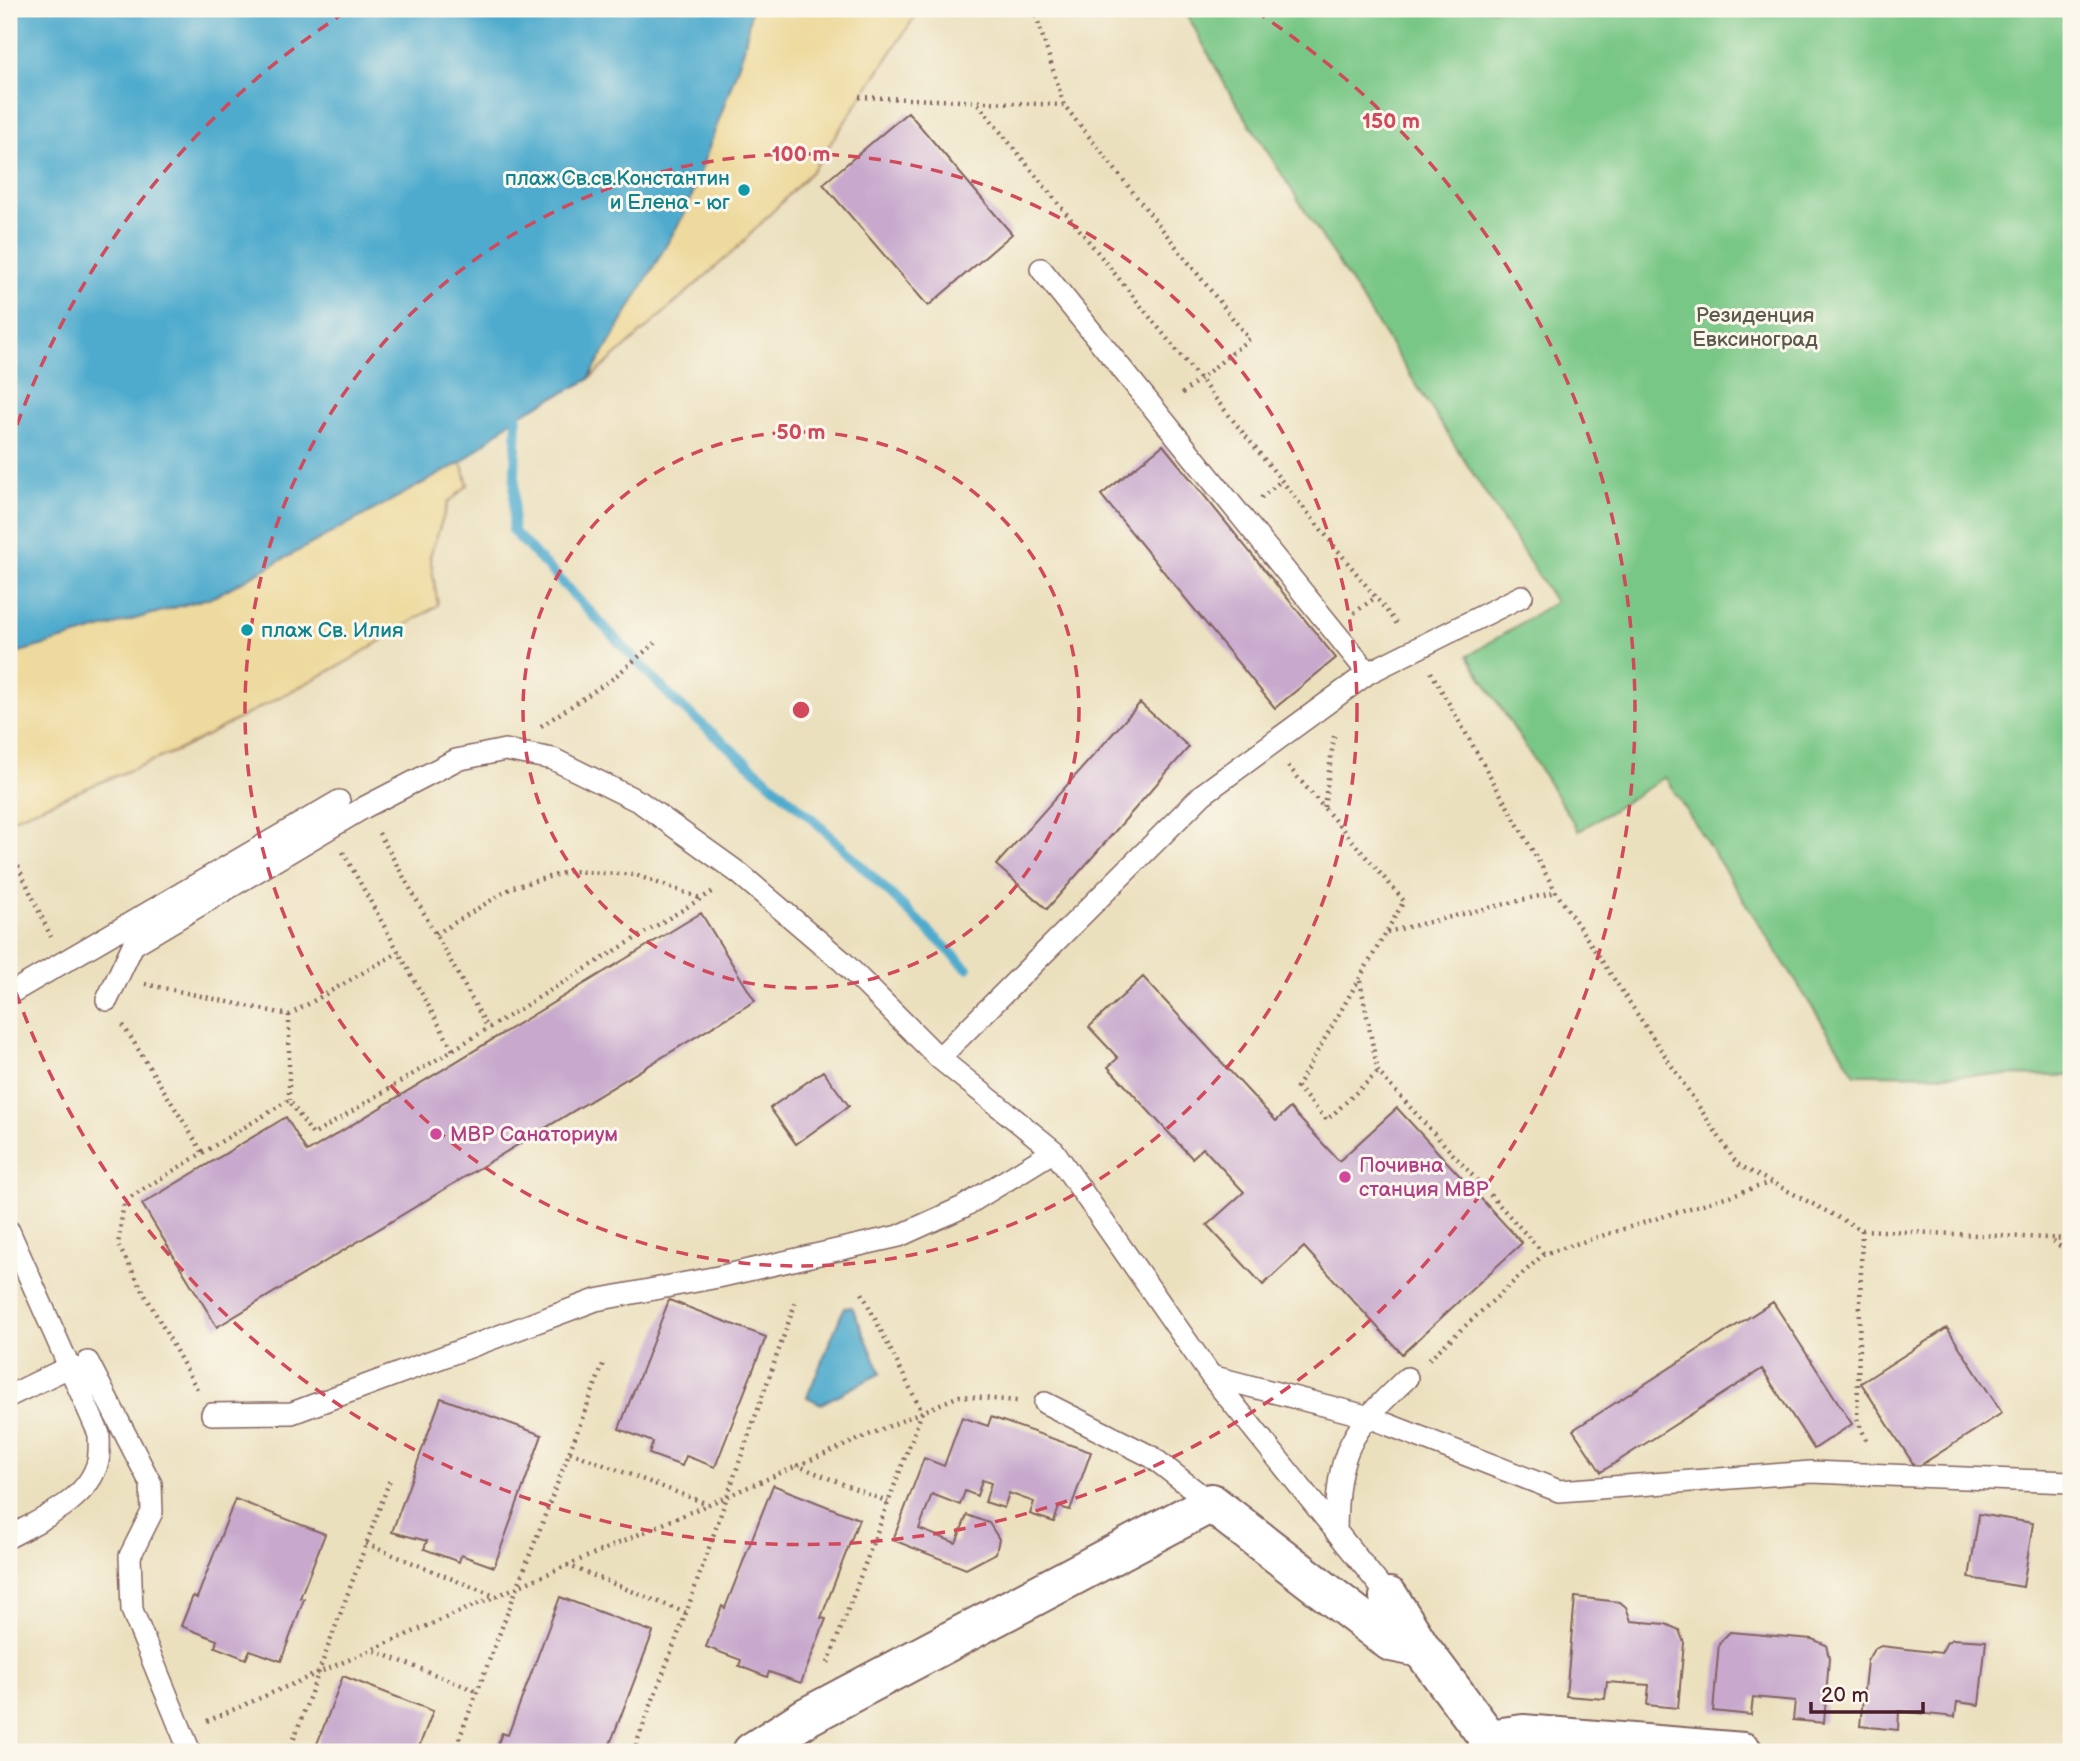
<svg xmlns="http://www.w3.org/2000/svg" width="2080" height="1761" font-family="'Balsamiq Sans',sans-serif">
<rect width="100%" height="100%" fill="#fbf7ec"/>
<filter id="ink" filterUnits="userSpaceOnUse"><feTurbulence type="fractalNoise" baseFrequency=".0143" numOctaves="2"/><feDisplacementMap in="SourceGraphic" scale="14" xChannelSelector="R" yChannelSelector="G"/><feConvolveMatrix kernelMatrix="1 2 1 2 8 2 1 2 1" color-interpolation-filters="sRGB"/></filter>
<filter id="wash" filterUnits="userSpaceOnUse"><feTurbulence type="fractalNoise" baseFrequency=".00686" numOctaves="4" result="noise"/><feDisplacementMap in="SourceGraphic" scale="28" xChannelSelector="R" yChannelSelector="G"/><feGaussianBlur stdDeviation="1.57" result="paint"/><feColorMatrix in="noise" values="0 0 0 0 0 0 0 0 0 0 0 0 0 0 0 0 0 1.4 0 .05"/><feComposite in="paint" operator="in"/></filter>
<g filter="url(#wash)">
<rect width="100%" height="100%" fill="#ebe0be"/>
<path fill="#79c786" stroke="#627358" stroke-width="2" d="M1184 9H2071V1076L1855 1074 1665 777 1579 831 1468 656 1555 602 1228 90Z"/>
<path fill="#eeda9e" stroke="#9c7c64" stroke-width="2" d="M751 9H920L812 171 736 249 588 380 687 209 744 49Z
M462 462 468 485 448 503 430 556 438 605 345 663 181 749 9 820V655L215 596Z"/>
<path fill="#50abcd" stroke="#4d657c" stroke-width="2" d="M9 9H751L744 49 687 209 588 380 517 416 462 462 215 596 9 655Z
M852 1307 881 1373 821 1404 807 1397 844 1308Z"/>
<g fill="none" stroke-linecap="round" stroke-linejoin="round">
<path stroke="#50abcd" stroke-width="10" d="M517 416 513 531 675 701 816 822 967 968"/>
</g>
<g id="blocks">
<path fill="#c8a9cd" d="M908 112 1012 234 928 306 823 184Z
M1163 445 1336 658 1275 708 1101 495Z
M1140 703 1189 747 1047 909 996 865Z
M701 913 755 1001 217 1327 142 1204 286 1117 307 1152Z
M1143 977 1276 1121 1290 1108 1339 1161 1397 1108 1522 1243 1402 1354 1304 1247 1263 1285 1207 1225 1244 1192 1203 1148 1192 1158 1108 1067 1118 1058 1089 1027Z
M823 1071 849 1106 796 1144 770 1108Z
M669 1300 766 1337 715 1467 686 1456 682 1466 649 1454 653 1442 619 1429Z
M1773 1302 1852 1424 1814 1449 1762 1369 1601 1472 1573 1430Z
M1947 1328 2002 1413 1916 1468 1861 1383Z
M441 1398 542 1435 494 1567 461 1555 459 1562 424 1549 427 1541 392 1532Z
M962 1417 988 1426 991 1417 1091 1452 1070 1510 1059 1507 1054 1522 1030 1514 1034 1502 1009 1493 1004 1508 985 1502 991 1483 982 1480 977 1496 965 1491 960 1505 932 1494 919 1529 956 1543 967 1515 989 1523 999 1539 996 1553 966 1569 893 1540 924 1458 944 1466Z
M773 1485 859 1519 821 1618 826 1619 801 1683 769 1672 767 1677 739 1666 741 1660 706 1647 722 1606 725 1608Z
M235 1499 325 1534 300 1598 304 1599 281 1661 250 1650 246 1659 215 1647 217 1640 181 1626 193 1596 197 1598Z
M1979 1514 2033 1523 2023 1587 1969 1578Z
M560 1597 653 1632 607 1752H495L502 1733 508 1735Z
M1575 1597 1620 1602 1626 1607 1631 1621 1666 1624 1679 1630 1684 1643 1678 1708 1647 1705 1649 1685 1607 1682 1605 1699 1566 1696Z
M1730 1632 1812 1639 1826 1645 1829 1658 1824 1723 1793 1720 1795 1701 1753 1697 1751 1715 1713 1711 1719 1643Z
M1953 1639 1986 1641 1979 1705 1957 1702 1955 1717 1899 1711 1898 1730 1860 1726 1867 1661 1874 1649 1881 1646 1941 1653 1947 1642Z
M343 1676 433 1711 417 1752H314Z"/>
</g>
</g>
<g filter="url(#ink)">
<use href="#blocks" fill-opacity="0" stroke="#82635e" stroke-width="2"/>
<g fill="none" stroke-linecap="round" stroke-linejoin="round">
<g stroke="#82635e" stroke-width="24">
<path id="service" d="M1041 269 1368 673
M9 994 339 801
M107 1000 133 945 365 807 456 760 505 750 553 759 640 802 740 874 842 961 939 1058 1054 1151 1211 1376 1389 1597
M939 1058 1203 794 1368 673 1522 596
M9 1231 99 1434C99 1442 100 1452 98 1461 89 1500 40 1520 9 1537
M88 1362 151 1484 152 1512 130 1556 132 1610 190 1752
M1211 1376 1366 1416 1559 1491 1811 1472 2071 1482
M9 1396 71 1366
M1045 1403 1152 1457 1211 1503
M212 1414 292 1413 596 1300 718 1277 899 1236 963 1207 1054 1151
M1336 1532C1337 1451 1349 1432 1407 1378"/>
</g>
<g stroke="#82635e" stroke-width="42">
<path id="minor" d="M1389 1597 1421 1648 1489 1739 1493 1752
M1489 1739 1523 1734 1743 1752
M752 1752 808 1716 1211 1503 1391 1642 1421 1648"/>
</g>
<path stroke="#82635e" stroke-width="4.5" stroke-dasharray="2 5" stroke-linecap="butt" d="M1034 9 1064 105 1249 339 1179 396
M859 97 1064 105
M978 104 1398 625
M1261 498 1282 480
M1354 613 1376 597
M1431 672 1556 892 1737 1164 1862 1230 2071 1239
M541 726 611 680 655 643
M1288 766 1404 901 1297 1087 1327 1120 1378 1072
M1324 807 1334 736
M379 833 488 1028
M9 847 51 937
M343 852 453 1050
M1387 932 1556 892
M436 934 513 887 570 871 636 875 700 898
M1360 981 1378 1072 1544 1254
M145 984 289 1015 399 952
M289 1015V1100
M123 1025 203 1153
M1862 1230 1857 1419 1868 1444
M2053 1241 2071 1255
M1429 1359 1544 1254 1773 1182
M197 1389 118 1245 124 1201 289 1100 313 1135 715 890
M570 1452 708 1504
M796 1465 888 1502
M366 1544 497 1597
M567 1565 686 1613
M375 1651 477 1691
M828 1663 922 1412 861 1291
M207 1721 959 1396 1017 1401
M289 1752 391 1477
M454 1752 604 1362
M633 1752 686 1613 796 1301"/>
<use href="#service" stroke="#fff" stroke-width="21"/>
<use href="#minor" stroke="#fff" stroke-width="38"/>
</g>
</g>
<g fill="none" stroke="#d1495b" stroke-width="3.5" stroke-dasharray="12 9">
<circle cx="801" cy="710" r="278"/>
<circle cx="801" cy="710" r="556"/>
<path d="M10 445A834 834 0 0 1 347 11M1255 11A834 834 0 1 1 10 975"/>
</g>
<g fill="#0f9aa8" stroke="#fbf7ec" stroke-width="2.5">
<circle cx="744" cy="190" r="7"/>
<circle cx="247" cy="630" r="7"/>
</g>
<g fill="#d1479c" stroke="#fbf7ec" stroke-width="2.5">
<circle cx="436" cy="1134" r="7"/>
<circle cx="1345" cy="1177" r="7"/>
</g>
<g text-anchor="middle" stroke-width="6" stroke-linejoin="round" paint-order="stroke">
<g font-size="21" fill="#0d838f" stroke="#fbf7ec" text-anchor="end">
<text x="730" y="185">плаж Св.св.Константин<tspan x="730" dy="24">и Елена - юг</tspan></text>
<text x="261" y="637" text-anchor="start">плаж Св. Илия</text>
</g>
<g font-size="21" fill="#5a5a4b" stroke="#fbf7ec">
<text x="1755" y="322">Резиденция<tspan x="1755" dy="24">Евксиноград</tspan></text>
</g>
<g font-size="21" fill="#b23c85" stroke="#fbf7ec" text-anchor="start">
<text x="450" y="1141">МВР Санаториум</text>
<text x="1359" y="1172">Почивна<tspan x="1359" dy="24">станция МВР</tspan></text>
</g>
</g>
<circle cx="801" cy="710" r="10" fill="#d1495b" stroke="#fbf7ec" stroke-width="3.5"/>
<g font-size="21" text-anchor="middle" font-weight="bold" fill="#d1495b" stroke="#fbf7ec" stroke-width="6" stroke-linejoin="round" paint-order="stroke">
<text x="1391" y="128">150 m</text>
<text x="801" y="161">100 m</text>
<text x="801" y="439">50 m</text>
</g>
<rect width="2080" height="1761" fill="none" stroke="#fbf7ec" stroke-width="35"/>
<path d="M1811 1702v10h112v-10" fill="none" stroke="#4a1f2b" stroke-width="3.5"/>
<text x="1821" y="1702" font-size="21" fill="#4a1f2b" stroke="#fbf7ec" stroke-width="5" paint-order="stroke">20 m</text>
</svg>
